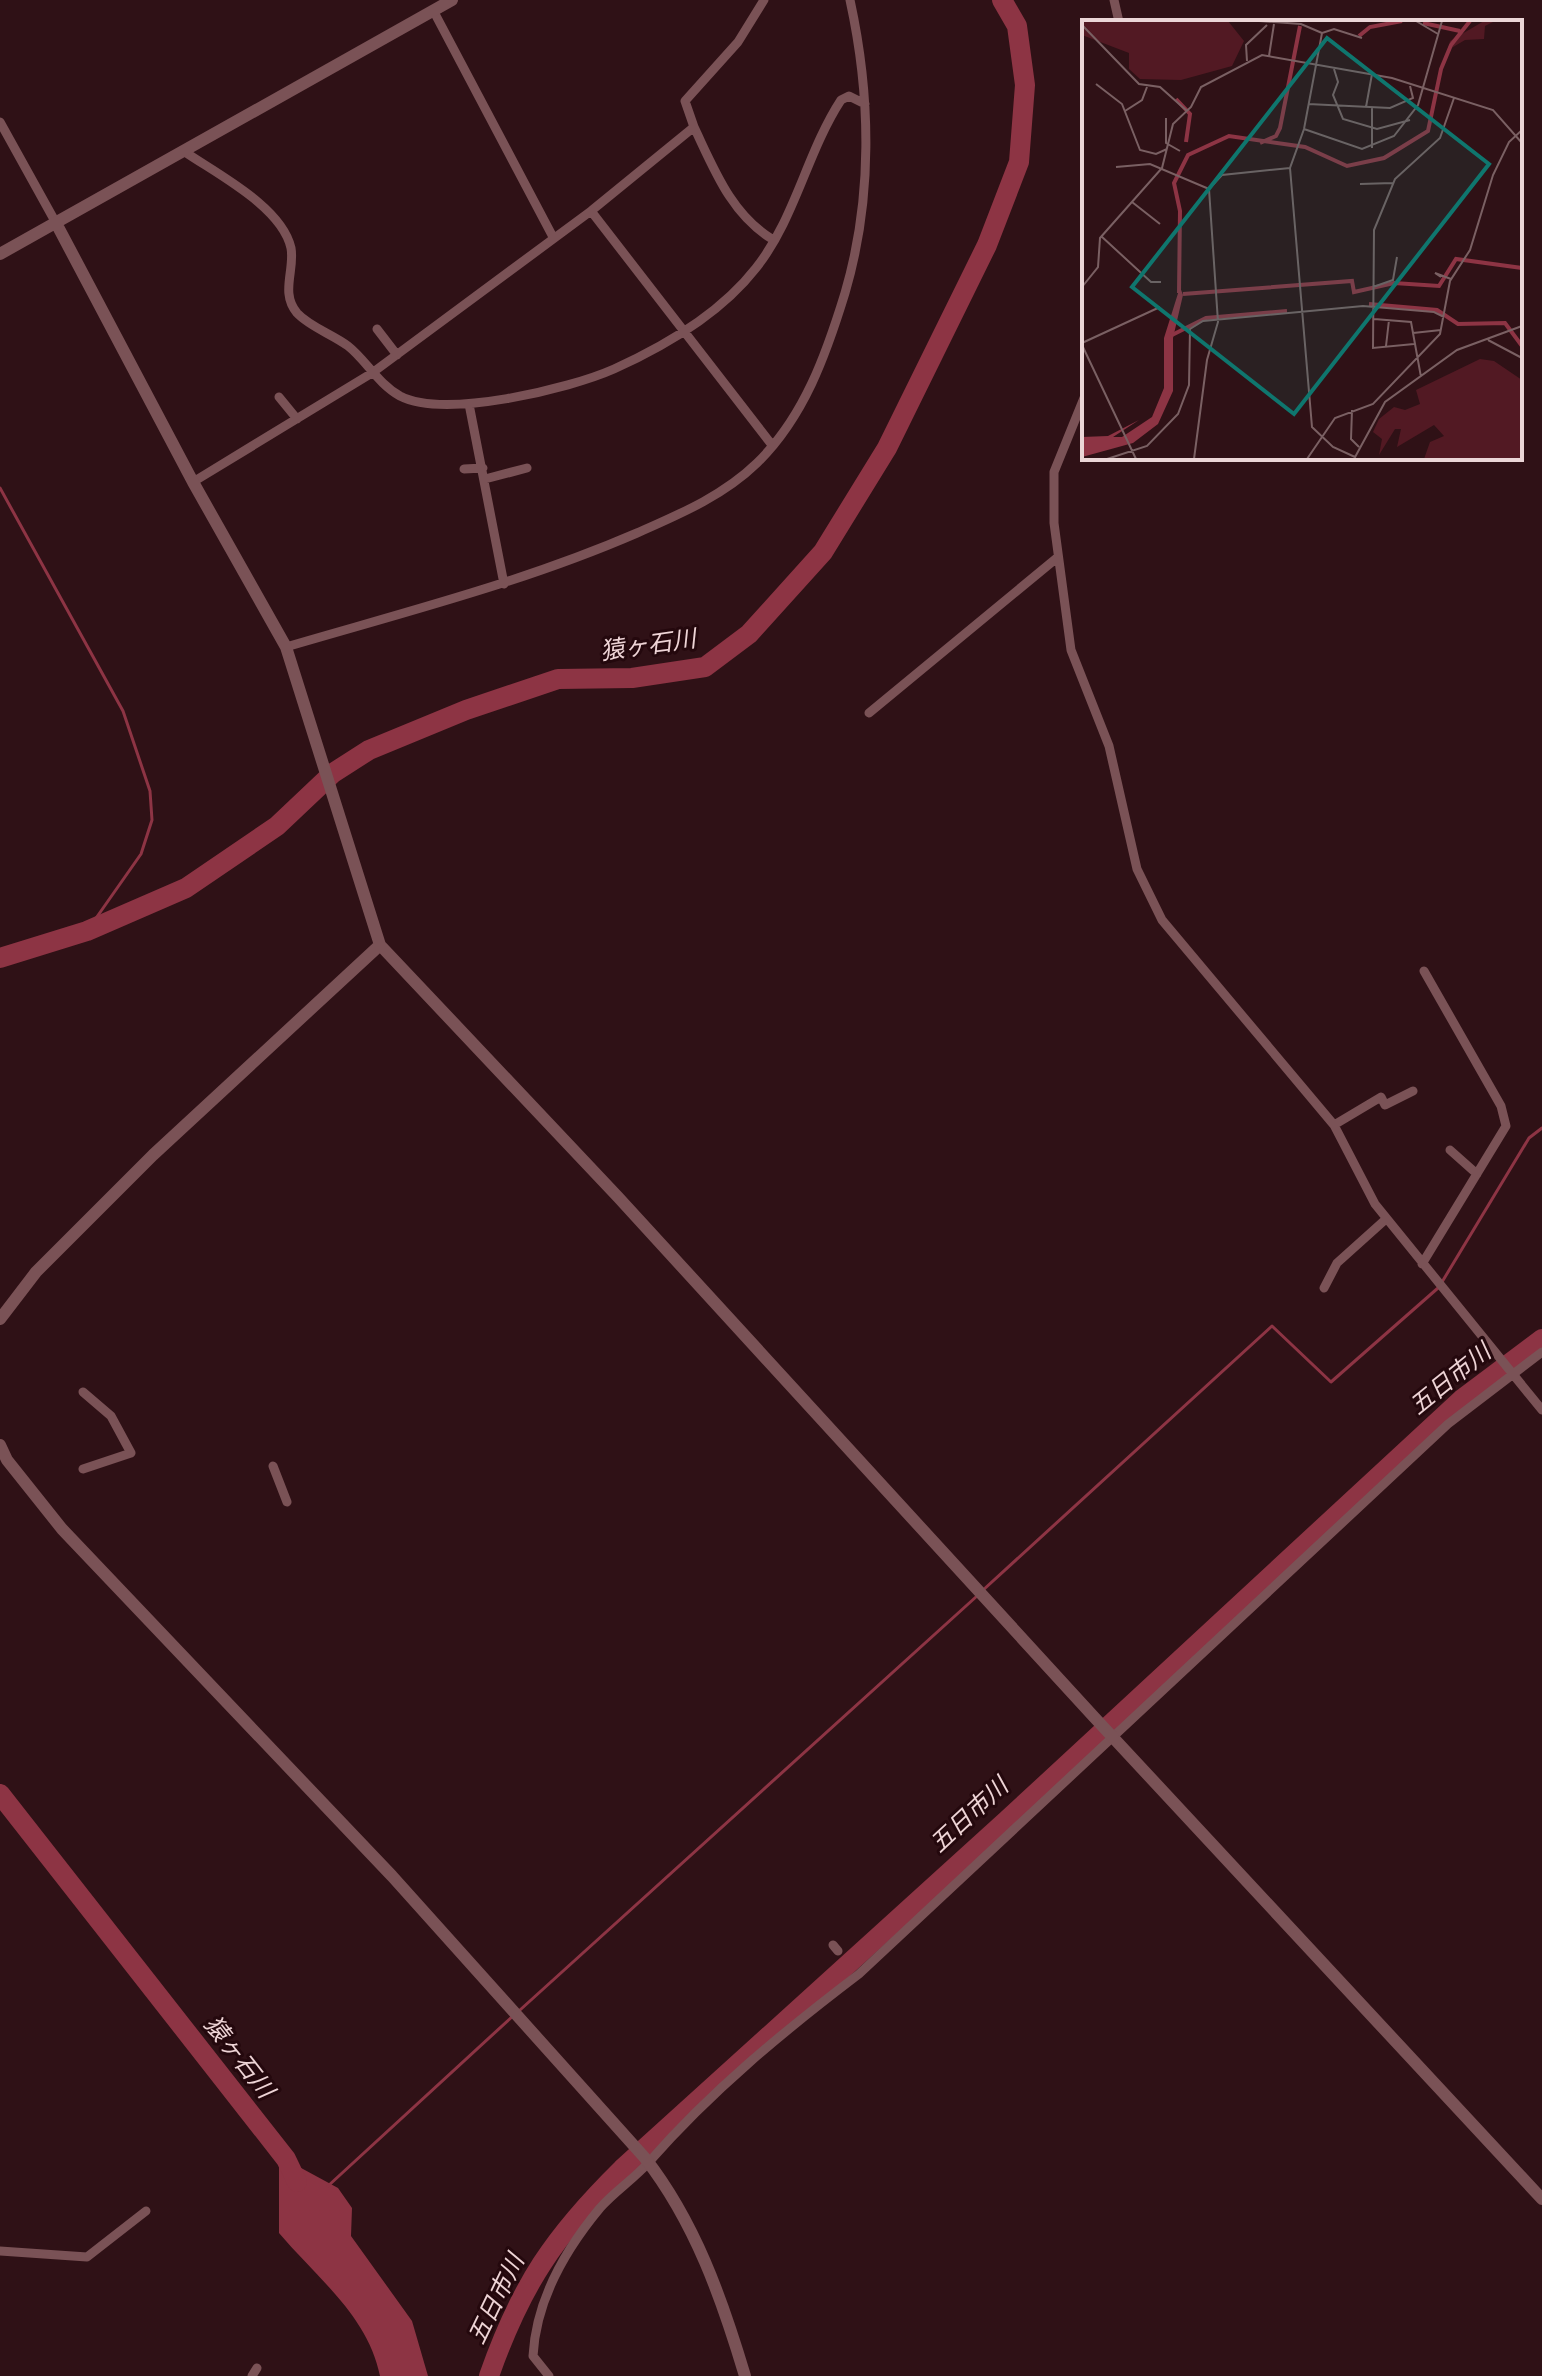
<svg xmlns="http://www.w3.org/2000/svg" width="1542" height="2376" font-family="'Crimson Pro','Noto Sans JP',serif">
<rect width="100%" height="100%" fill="#2f1116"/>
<path fill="#8d3444" d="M279 2156 338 2188 352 2208 351 2236 412 2321 428 2376H380C368 2316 317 2278 279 2233Z"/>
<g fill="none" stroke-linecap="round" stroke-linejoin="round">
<path stroke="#8d3444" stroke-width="3" d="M0 488 123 711 150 791 152 820 141 854 87 931
M1442 1282 1529 1138 1542 1128
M982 1591 1272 1326 1331 1382 1438 1288
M520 2010 977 1596
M328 2186 514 2015"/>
<path stroke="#8d3444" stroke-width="20" d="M0 958 87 931 186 888 277 826 333 773 369 750 466 710 558 679 632 678 705 667 749 634 823 552 887 448 987 245 1019 162 1025 85 1017 26 1002 0
M0 1794 286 2159 297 2182
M489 2376C521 2285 554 2236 622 2169L1006 1821 1462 1399 1542 1339"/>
<path stroke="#7a5256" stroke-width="9" d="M1114 0 1119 22
M433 10 553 237
M0 122 56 223
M694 127C714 169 731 214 772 239
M185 152C217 174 282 207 291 248 295 270 280 293 297 313 310 327 332 334 348 346 366 360 378 384 400 396 445 419 569 389 614 369 665 346 721 313 756 268 795 219 807 152 841 100L849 96 865 104
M591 211 772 445
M377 329 397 355
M279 397 297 419
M1084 398 1054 472V523L1071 650 1109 746 1137 869 1162 920 1334 1125 1375 1204 1542 1410
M469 404 504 584
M464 469 483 468
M485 479 527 468
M193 482 372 373 591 211 694 127 685 101 738 42 764 0
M286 647C405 612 524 582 637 533 680 514 723 496 757 463 804 417 826 355 845 293 873 198 871 96 850 0
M869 713 1058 557
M1334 1125 1381 1097 1385 1105 1413 1091
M1450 1150 1477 1174
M1422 1264 1506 1126 1501 1106 1424 971
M1324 1288 1337 1263 1386 1219
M83 1392 111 1416 131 1453 83 1469
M273 1466 287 1502
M833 1945 838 1951
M0 2251 87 2257 146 2211
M252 2376 257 2368
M549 2376 533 2356C536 2300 565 2250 600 2208 615 2191 634 2179 649 2162 711 2091 784 2031 859 1974L1448 1424 1542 1352"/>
<path stroke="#7a5256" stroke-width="12" d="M56 223 193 482 286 647 380 945 618 1197 1094 1717 1542 2199
M0 254 452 0
M0 1319 36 1272 153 1155 380 945
M0 1445 7 1460 62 1529 392 1876 645 2158C695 2222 722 2299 745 2376"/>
</g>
<g text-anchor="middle" stroke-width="6" stroke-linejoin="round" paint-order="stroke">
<g font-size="24" font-style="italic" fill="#eed4d6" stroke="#24080d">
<text transform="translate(648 645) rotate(-8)" y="8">猿ヶ石川</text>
<text transform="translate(1450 1379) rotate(-39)" y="8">五日市川</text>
<text transform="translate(969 1815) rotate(-43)" y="8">五日市川</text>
<text transform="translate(239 2057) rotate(52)" y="8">猿ヶ石川</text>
<text transform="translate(496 2299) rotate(-64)" y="8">五日市川</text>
</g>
</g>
<g transform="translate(1082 20)">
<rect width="440" height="440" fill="#2f1116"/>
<path d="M0 1H146L162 21 150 46 99 60 58 59 47 49V33L0 15ZM402 1H432L411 2 403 6 402 19 383 20 366 30 368 21ZM398 339 412 341 440 360V439H342L348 422 362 416 352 405 315 427 319 409H313L297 435 300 419 291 412 297 399 312 387 323 390 338 384 334 370Z" fill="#521923"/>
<path d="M98 267 101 275 91 318V371L76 404 51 423 0 437V417L26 416 57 400 31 417H40L70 397 82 368V318Z" fill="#8d3444"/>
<path fill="none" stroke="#8d3444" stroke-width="4" d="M341 3 378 11M277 16 288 7 320 1M94 79 108 94 104 122M178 123 194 116 198 108 218 6M97 273 98 191 92 163 106 135 147 116 223 127 265 146 302 138 346 111 359 49 369 25 388 1M101 274 270 261 272 272 312 263 357 266 374 239 440 248M287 284 355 290 376 304 423 303 440 326M88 316 124 298 205 291"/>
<path fill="none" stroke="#7a6063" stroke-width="2" d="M177 1 219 4 240 13M334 1 356 14M0 5 57 64 78 67 105 91M187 36 192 4M165 41 164 25 185 5M252 49 256 62 251 75 261 99 295 109 328 100M14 64 40 84 58 130 74 134 85 129M226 84 308 88 331 78 328 66M284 87 290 54M43 91 60 80 65 67M84 98V123L98 131M222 109 280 129 312 116 336 85 360 1M290 128V88M34 147 68 144 127 169M278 164 311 163M50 182 78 204M19 216 69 262H79M359 257 353 253 369 259M0 267 16 247 18 218 80 148 91 104 109 87 119 67 180 35 310 58 411 90 440 123M291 267 311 260 315 237M292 299 329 302 339 357M331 313 359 310M406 320 440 338M0 323 78 287M332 324 291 328 292 210 313 159 358 118 372 78M0 325 54 439M304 326 307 300M270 390 269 419 277 427M273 437 251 427 230 407 208 148 222 109 240 13 252 9 280 18M25 439 65 426 96 394 107 365 108 309 121 301 281 286 352 292 362 297M112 439 125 340 136 302 127 169 140 155 208 148M225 439 253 398 291 384 358 314 368 261 388 230 411 155 427 122 440 110M272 439 303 382 375 330 440 306"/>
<path fill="#0f766e" fill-opacity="0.15" stroke="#0f766e" stroke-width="4" d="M245 18 407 144 212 394 50 267Z"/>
<rect width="440" height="440" fill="none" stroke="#ebd6d7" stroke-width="4"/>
</g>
</svg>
